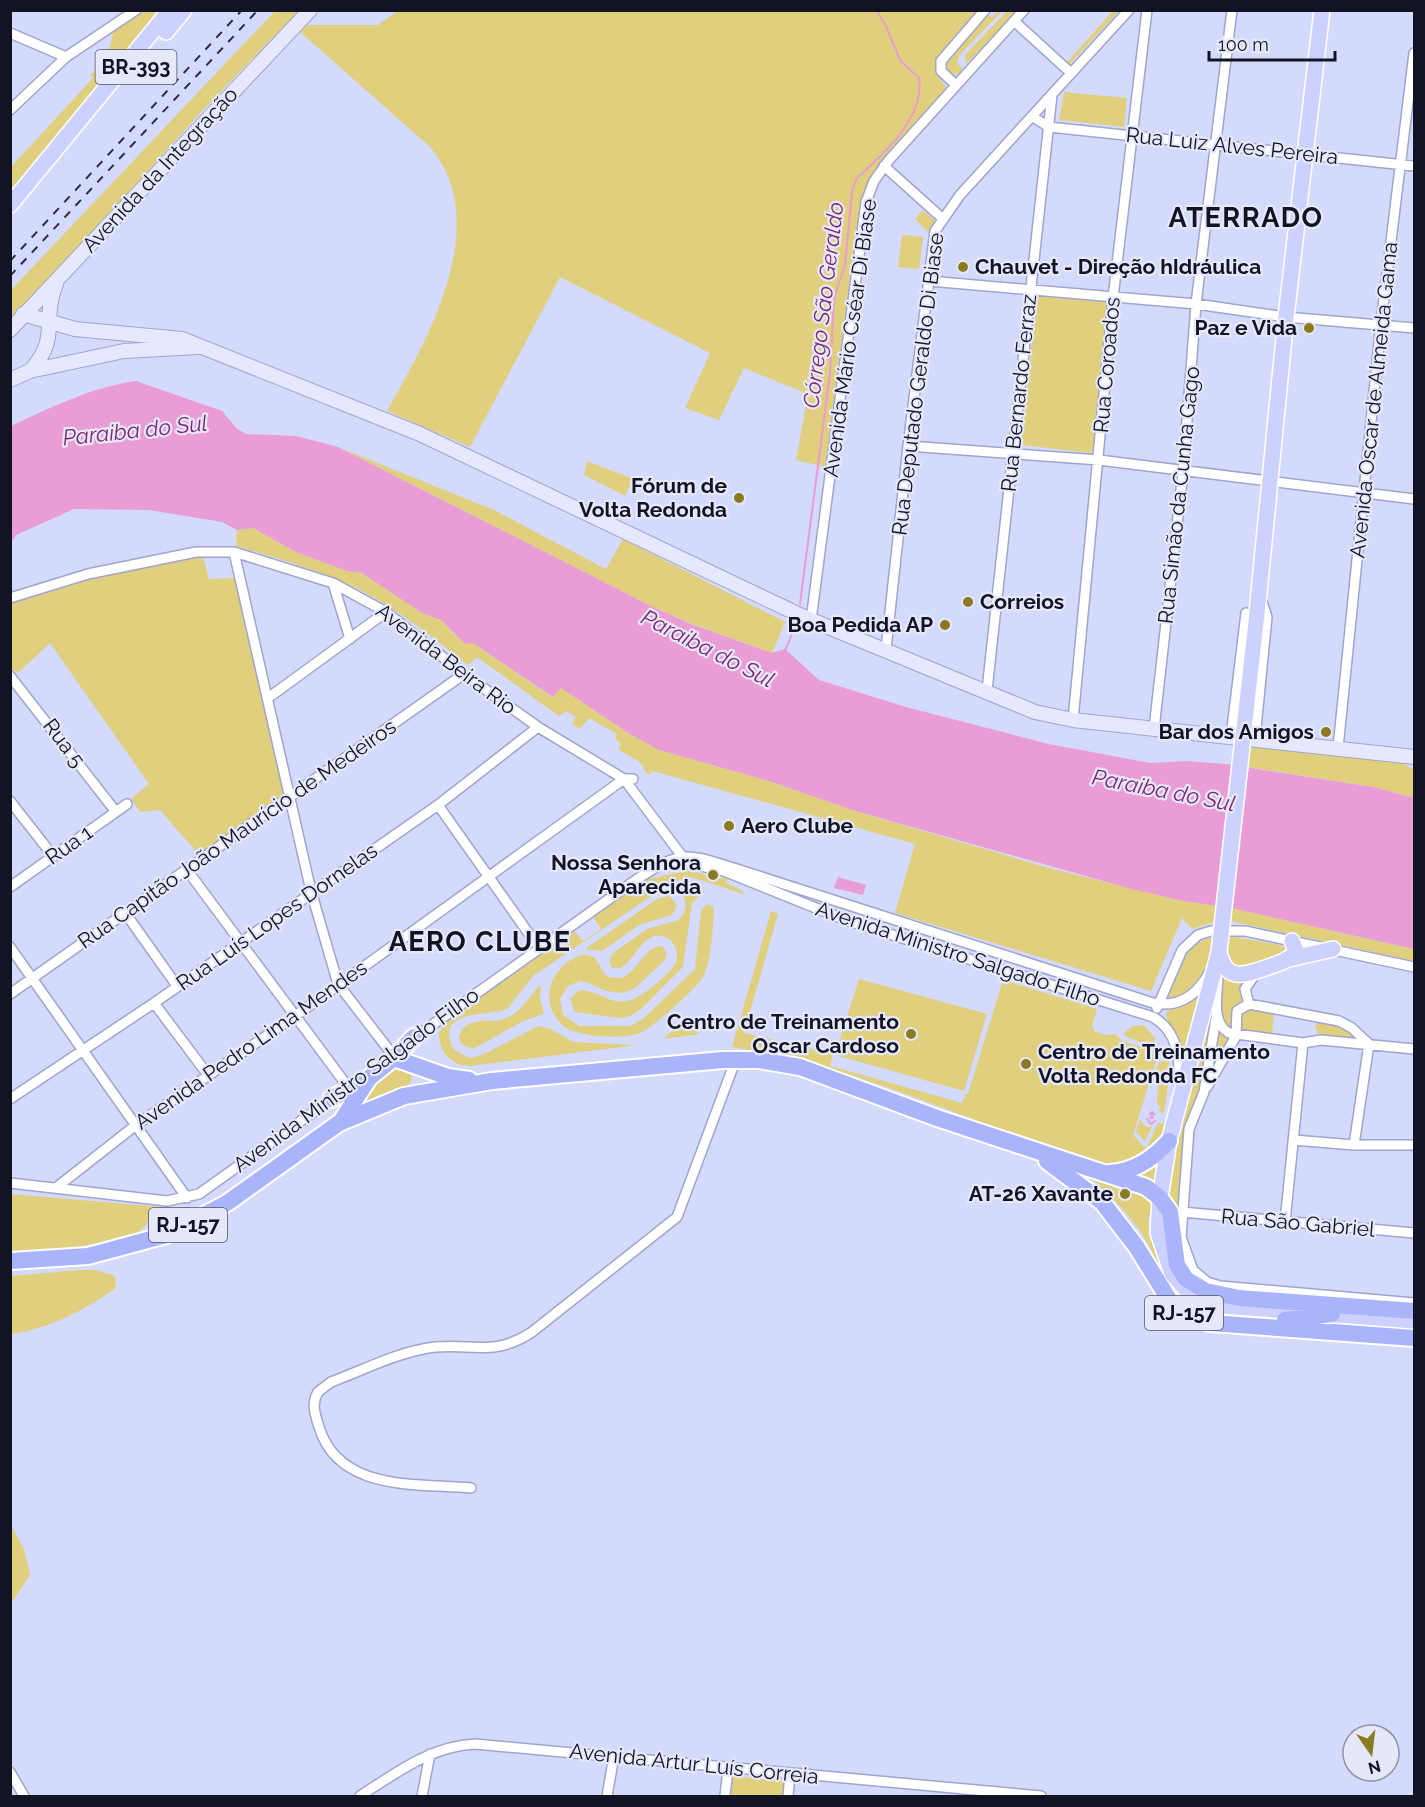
<svg xmlns="http://www.w3.org/2000/svg" width="1425" height="1807" font-family="Raleway,sans-serif">
<rect width="100%" height="100%" fill="#d4dafc"/>
<path fill="#e0cf7d" d="M399 10 979 11 936 61V74L948 89C909 133 870 162 857 223L825 467 796 460 808 394 744 368 719 420 685 408 710 353 560 277 470 447 387 411C428 339 495 221 429 146L300 32 307 25H378Z
M144 11H163L11 196V167L93 78 90 75 108 57 113 32Z
M275 11H299L203 110 11 323V290Z
M998 11H1002L959 56 957 63 963 69 959 74 952 75 945 70 944 62 986 13 992 17Z
M1007 11H1017L966 64 965 55Z
M1113 11H1119L1070 64 1067 62Z
M1064 92 1127 98 1124 127 1059 120Z
M923 210 935 221 929 233 915 219Z
M902 235 923 237 919 269 898 267Z
M1040 293 1107 299 1109 304 1093 449 1090 453 1021 445 1037 297Z
M338 447 494 510 606 569 623 539 785 622 772 653 692 624 653 607Z
M587 461 633 479 625 496 584 475Z
M253 528 298 553 347 571 362 573 422 613 441 620 455 635 473 643 552 697 561 688 628 733 659 750 769 781 852 810 1049 868 1183 901 1217 906 1216 922 1192 929 1182 918 1151 991 895 913 915 844 653 771 648 775 640 762 618 749 621 744 615 738 617 734 589 718 580 729 572 724 576 717 566 711 559 716 477 657 468 665C433 638 398 609 358 589 319 570 278 558 236 546L237 530Z
M203 557 209 579 236 578 285 795 200 856 160 810 140 812 131 799 149 784 50 643 19 672 11 670V602C74 583 137 561 203 557Z
M1250 744 1399 762 1414 769V798L1373 787 1248 767Z
M691 870 716 879 728 877 726 883 743 891V894L691 877 672 882 533 976 507 1009C488 1017 432 1008 454 1050L469 1058 482 1055 539 1026 550 1029 574 1042 637 1045 470 1066C451 1066 439 1052 439 1033L446 1022 574 931 583 941 601 929 593 917 648 879Z
M692 885 705 891 692 903 683 967 640 1010 630 1016 620 1018 575 1012 570 999 578 991C596 987 608 1007 631 1000 642 997 672 973 676 962 681 946 666 929 650 938 638 945 633 960 621 968H612L609 961 613 953 647 929 679 920C689 909 687 898 678 888Z
M669 896 677 905 672 915 639 925 602 951 585 949 657 899Z
M707 904 712 906 714 911C713 927 711 960 704 975 698 988 653 1027 640 1033 623 1040 573 1037 561 1024 541 1003 548 976 569 961 577 956 582 953 591 956 600 960 600 971 608 977L621 978C638 972 644 946 662 946L667 953 665 960 635 988 622 993 606 991 589 983 579 981 567 987 560 999 563 1015 579 1026H631L644 1018 695 969 701 911Z
M1231 908 1414 949V961L1230 921Z
M771 911 778 914 744 1033 833 1054 830 1066 962 1103 966 1094H968L1003 980 1095 1008 1097 1011 1092 1025 1094 1031 1104 1035 1115 1034 1123 1041 1156 1052 1158 1055 1133 1135 1149 1152 1139 1159 1112 1167C1005 1136 903 1087 795 1059 775 1053 753 1051 732 1047Z
M1229 936 1280 945 1288 949 1283 957 1236 968 1227 952Z
M1214 937C1210 966 1198 989 1170 1000L1168 996C1178 973 1185 941 1214 937Z
M1222 970 1247 979 1240 991 1245 1003 1234 1009 1233 1030C1214 1017 1221 990 1222 970Z
M859 979 987 1014 964 1091 835 1055Z
M541 984 540 998 544 1014 523 1021 473 1049 461 1044 459 1037C466 1015 487 1024 504 1019 521 1014 529 996 541 984Z
M1205 987 1183 1059C1181 1044 1165 1021 1166 1012L1181 1005Z
M1242 1008 1274 1010 1272 1038 1240 1035Z
M691 1016 694 1018 691 1027 700 1034 663 1039Z
M1321 1020 1337 1022 1364 1041 1320 1038 1315 1026Z
M1205 1021 1211 1022 1202 1086 1191 1108 1186 1129 1184 1263 1221 1292 1187 1276 1162 1193Z
M1216 1024 1224 1035 1232 1038 1208 1081Z
M1144 1025 1155 1038V1044L1152 1047 1125 1036 1124 1033 1133 1026Z
M1169 1060V1077L1153 1079 1159 1062Z
M393 1066 410 1070 412 1080 407 1086 353 1109 365 1089Z
M1158 1083 1165 1082 1168 1085 1164 1113 1159 1112 1160 1106 1157 1104Z
M1140 1119 1146 1127H1152L1145 1141 1136 1132Z
M1158 1123 1165 1124 1162 1135 1153 1148 1148 1145Z
M1162 1153 1155 1186 1124 1175Z
M1087 1174 1138 1190 1155 1203 1148 1219 1162 1267 1159 1268C1145 1228 1117 1202 1087 1174Z
M11 1194 161 1207 136 1236 61 1250 11 1252Z
M79 1270H96L115 1276 116 1288C84 1310 50 1329 11 1334V1276Z
M11 1525 24 1549 30 1575 11 1604Z
M730 1776 784 1781 783 1796H729Z"/>
<path fill="#ea9cd4" d="M136 381 222 411 236 428 246 434 296 436 338 447 653 607 691 624 772 653 785 649 819 680 906 707 1049 744 1150 763 1186 761 1226 764 1373 787 1414 798V949L1231 908 1183 901 1128 888 852 810 769 781 659 750 628 733 561 688 553 697 473 643 465 644 441 620 422 613 362 573 347 571 298 553 253 528 237 530 222 522 149 510 74 509 16 535 11 542V426C52 407 92 387 136 381Z
M838 877 866 885 863 895 834 888Z"/>
<g fill="none" stroke-linecap="round" stroke-linejoin="round">
<path stroke="#ea9cd4" stroke-width="2" d="M800 604 830 373 834 298 845 265 852 191 857 178C884 154 925 117 919 78L900 60 885 24 876 10
M785 651 795 626
M1152 1112 1154 1114 1152 1116 1150 1114Z
M1150 1118H1153
M1147 1119 1151 1124 1155 1121"/>
<g stroke="#9fa5ce" stroke-width="12">
<path id="street" d="M1014 21 1071 73
M10 33 66 57
M956 85 941 71V61L985 10
M10 110 66 57 136 10
M1033 117 1049 127 1414 166
M884 166 942 218
M929 281 1196 304 1286 317 1414 328
M908 446 1099 460 1414 499
M234 552 311 891 338 984 392 1054
M333 583 350 639
M10 598 88 574 196 552H234L333 583 386 612 464 674 538 727 624 779 682 856
M811 620 866 202 874 181 889 160 1024 10
M886 649 908 446 935 231 960 195 1129 10
M10 676 116 812
M987 690 1052 95
M268 698 386 612
M1073 720 1113 298 1147 10
M1154 729 1183 472 1196 304 1232 10
M1231 736 1246 613
M1255 738 1267 617 1260 595
M1338 748 1381 323 1414 53
M10 801 53 856
M438 805 539 948
M672 860 724 871 848 921 1153 1017C1178 1031 1180 1059 1179 1084
M187 870 348 1087
M10 887 127 804
M126 914 177 986
M10 947 187 1198
M1218 975C1218 994 1210 1022 1229 1033L1303 1043 1321 1040 1414 1049
M10 994 464 674
M154 1003 208 1075
M1249 1004 1245 989 1256 973
M1157 1008 1182 950 1198 935 1211 931H1245L1414 967
M1217 1012 1204 1092 1189 1129 1181 1237 1193 1270 1207 1282 1220 1286 1414 1303
M411 1040 633 882C685 847 686 854 743 871L1153 1003C1179 1008 1197 995 1209 973
M1207 1087 1236 1036 1237 1011 1249 1004 1339 1021 1352 1028 1369 1044 1354 1145
M10 1099 154 1003 438 805 538 727
M1294 1140 1354 1145H1414
M10 1183 167 1201 199 1194 333 1098
M57 1187 136 1125 294 1017 624 779H633
M1182 1212 1414 1233
M1285 1222 1303 1043
M471 1488C416 1483 339 1492 319 1427 315 1414 311 1404 318 1392L331 1382C361 1371 392 1355 423 1349 466 1340 490 1360 532 1332L677 1217 736 1059
M10 1772 24 1796
M360 1796C396 1773 431 1746 475 1744L1041 1796
M422 1796 430 1754
M607 1796 614 1756
M725 1796 728 1769
M788 1796 790 1774"/>
</g>
<g stroke="#9fa5ce" stroke-width="16">
<path id="secondary" d="M23 314 75 329 182 339 420 434 804 617 1035 712 1073 720 1414 757
M10 330 310 10
M30 371C61 337 41 320 56 284
M10 380 30 371 124 351 199 347"/>
</g>
<g stroke="#fff" stroke-width="18">
<path id="primary" d="M166 32 184 10
M10 205 170 10
M1257 613 1286 317 1322 10
M1219 952 1169 1141 1160 1198 1158 1233 1172 1274 1189 1293 1223 1306 1414 1321
M1219 952C1226 983 1245 975 1268 967 1279 963 1289 961 1296 951L1292 941
M1289 959 1333 949"/>
</g>
<g stroke="#fff" stroke-width="20">
<path id="highway" d="M394 1058 414 1037
M331 1099 366 1080
M340 1123 369 1078 394 1058 448 1077 469 1080
M1047 1161 1102 1202 1136 1246 1173 1306 1195 1319 1211 1323 1414 1338
M1109 1173C1134 1172 1153 1159 1169 1141
M10 1261 88 1256 166 1235 227 1203 339 1123 404 1096 492 1081 723 1060H759L800 1067 937 1118 1146 1187 1160 1198 1170 1212 1177 1265 1186 1279 1206 1291 1239 1298 1414 1311
M1285 1320 1332 1314"/>
</g>
<use href="#street" stroke="#fff" stroke-width="9"/>
<use href="#secondary" stroke="#e6e8fe" stroke-width="14"/>
<use href="#primary" stroke="#ccd2fd" stroke-width="15"/>
<use href="#highway" stroke="#aab4fb" stroke-width="16"/>
<path stroke="#2c2e40" stroke-width="2" stroke-dasharray="8 8" stroke-linecap="butt" d="M10 261 242 10
M10 276 258 10"/>
<g stroke="#fff" stroke-width="18" stroke-linecap="butt">
<path id="primary-bridge" d="M1219 952 1257 613"/>
</g>
<use href="#primary-bridge" stroke="#ccd2fd" stroke-width="15"/>
</g>
<g fill="#8c7a20" stroke="#e5e8f9" stroke-width="2">
<circle cx="963" cy="267" r="6"/>
<circle cx="1309" cy="328" r="6"/>
<circle cx="739" cy="498" r="6"/>
<circle cx="968" cy="602" r="6"/>
<circle cx="945" cy="625" r="6"/>
<circle cx="1326" cy="732" r="6"/>
<circle cx="729" cy="826" r="6"/>
<circle cx="713" cy="875" r="6"/>
<circle cx="911" cy="1034" r="6"/>
<circle cx="1026" cy="1064" r="6"/>
<circle cx="1125" cy="1194" r="6"/>
</g>
<g text-anchor="middle" stroke-width="4.5" stroke-linejoin="round" paint-order="stroke">
<g fill="#e5e8f9" stroke="#515463" stroke-width="1.5">
<rect x="95.5" y="50" width="81" height="34" rx="4.5"/>
<rect x="149" y="1208" width="78" height="34" rx="4.5"/>
<rect x="1145" y="1296" width="78" height="34" rx="4.5"/>
</g>
<g font-size="20" font-weight="bold" fill="#121423">
<text x="136" y="74">BR-393</text>
<text x="188" y="1232">RJ-157</text>
<text x="1184" y="1320">RJ-157</text>
</g>
<g font-size="21" fill="#121423" stroke="#e5e8f9">
<text transform="translate(1232 146) rotate(6)" y="7">Rua Luiz Alves Pereira</text>
<text transform="translate(160 170) rotate(-47)" y="7">Avenida da Integração</text>
<text transform="translate(850 338) rotate(-82)" y="7">Avenida Mário Cséar Di Biase</text>
<text transform="translate(1107 365) rotate(-85)" y="7">Rua Coroados</text>
<text transform="translate(918 384) rotate(-83)" y="7">Rua Deputado Geraldo Di Biase</text>
<text transform="translate(1019 393) rotate(-84)" y="7">Rua Bernardo Ferraz</text>
<text transform="translate(1374 400) rotate(-84)" y="7">Avenida Oscar de Almeida Gama</text>
<text transform="translate(1179 495) rotate(-84)" y="7">Rua Simão da Cunha Gago</text>
<text transform="translate(446 659) rotate(37)" y="7">Avenida Beira Rio</text>
<text transform="translate(64 743) rotate(53)" y="7">Rua 5</text>
<text transform="translate(237 834) rotate(-35)" y="7">Rua Capitão João Maurício de Medeiros</text>
<text transform="translate(69 845) rotate(-35)" y="7">Rua 1</text>
<text transform="translate(277 917) rotate(-35)" y="7">Rua Luís Lopes Dornelas</text>
<text transform="translate(958 954) rotate(18)" y="7">Avenida Ministro Salgado Filho</text>
<text transform="translate(251 1045) rotate(-35)" y="7">Avenida Pedro Lima Mendes</text>
<text transform="translate(356 1080) rotate(-36)" y="7">Avenida Ministro Salgado Filho</text>
<text transform="translate(1298 1223) rotate(5)" y="7">Rua São Gabriel</text>
<text transform="translate(694 1764) rotate(6)" y="7">Avenida Artur Luís Correia</text>
</g>
<g font-size="21" font-weight="bold" fill="#121423" stroke="#e5e8f9" text-anchor="end">
<text x="975" y="274" text-anchor="start">Chauvet - Direção hIdráulica</text>
<text x="1297" y="335">Paz e Vida</text>
<text x="727" y="493">Fórum de<tspan x="727" dy="24">Volta Redonda</tspan></text>
<text x="980" y="609" text-anchor="start">Correios</text>
<text x="933" y="632">Boa Pedida AP</text>
<text x="1314" y="739">Bar dos Amigos</text>
<text x="741" y="833" text-anchor="start">Aero Clube</text>
<text x="701" y="870">Nossa Senhora<tspan x="701" dy="24">Aparecida</tspan></text>
<text x="899" y="1029">Centro de Treinamento<tspan x="899" dy="24">Oscar Cardoso</tspan></text>
<text x="1038" y="1059" text-anchor="start">Centro de Treinamento<tspan x="1038" dy="24">Volta Redonda FC</tspan></text>
<text x="1113" y="1201">AT-26 Xavante</text>
</g>
<g font-size="22" font-style="italic" fill="#7f266c" stroke="#e5e8f9">
<text transform="translate(823 305) rotate(-83)" y="8">Córrego São Geraldo</text>
<text transform="translate(135 430) rotate(-6)" y="8">Paraiba do Sul</text>
<text transform="translate(708 648) rotate(27)" y="8">Paraiba do Sul</text>
<text transform="translate(1164 790) rotate(11)" y="8">Paraiba do Sul</text>
</g>
<g font-size="27" font-weight="bold" letter-spacing="1.5" fill="#121423" stroke="#e5e8f9">
<text x="1246" y="227">ATERRADO</text>
<text x="480" y="951">AERO CLUBE</text>
</g>
</g>
<rect width="1425" height="1807" fill="none" stroke="#121423" stroke-width="24"/>
<g transform="translate(1371 1753) rotate(166)"><circle r="28" fill="#e5e8f9" stroke="#9193a3" stroke-width="1.5"/>
<path d="M0-4.5L10 22L0 15L-10 22Z" fill="#8c7a20"/>
<text y="-9" font-size="16" font-weight="bold" text-anchor="middle" fill="#121423">N</text>
</g>
<path d="M1209 51v9h126v-9" fill="none" stroke="#121423" stroke-width="3"/>
<text x="1218" y="51" font-size="18" fill="#121423" stroke="#e5e8f9" stroke-width="4.5" paint-order="stroke">100 m</text>
</svg>
